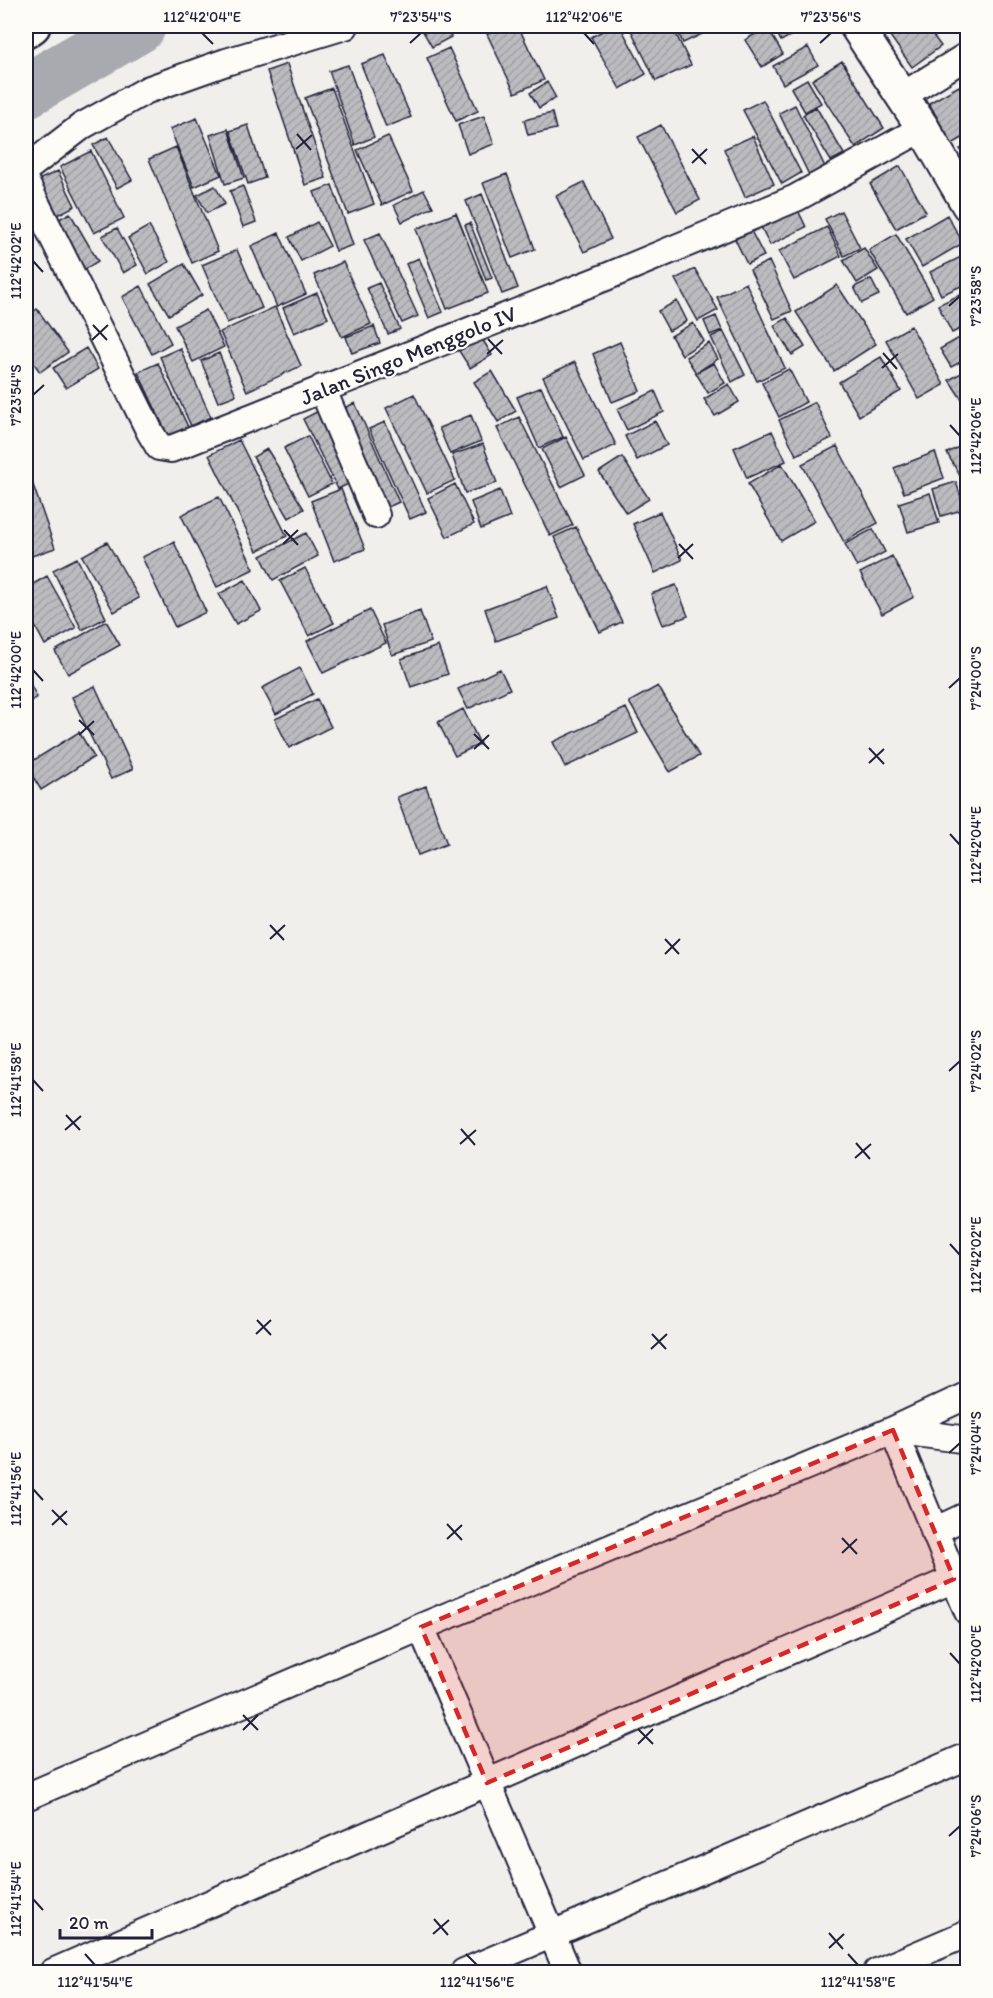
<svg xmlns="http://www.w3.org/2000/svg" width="993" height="1998" font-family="Itim,sans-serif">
<defs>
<pattern id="building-hatch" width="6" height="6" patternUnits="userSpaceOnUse" patternTransform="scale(1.5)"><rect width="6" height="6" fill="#bcbcc0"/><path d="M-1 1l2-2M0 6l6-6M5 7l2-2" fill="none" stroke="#a1a1a6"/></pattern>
</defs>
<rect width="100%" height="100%" fill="#f0efec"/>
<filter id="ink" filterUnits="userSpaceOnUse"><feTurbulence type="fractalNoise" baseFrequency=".0167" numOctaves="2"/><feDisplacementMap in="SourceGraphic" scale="12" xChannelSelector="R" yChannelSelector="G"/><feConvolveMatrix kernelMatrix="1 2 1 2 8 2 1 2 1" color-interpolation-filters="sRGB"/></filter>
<g filter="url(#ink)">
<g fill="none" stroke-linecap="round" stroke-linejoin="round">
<path stroke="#a9a9b0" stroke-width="54" d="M26 91 139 26"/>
</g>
<path fill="url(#building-hatch)" stroke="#22223b" stroke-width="1.5" d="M420 26H445L451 37 432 47Z
M506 26H518L544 80 515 93 487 34Z
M612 26H620L646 74 620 89 591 37Z
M629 26H672L691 65 656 81Z
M675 26H714L715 28 683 43Z
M773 26H808L781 41Z
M904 26H926L941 46 912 67 890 36Z
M945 26H962L950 33Z
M767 27 783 54 762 67 745 40Z
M808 47 818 65 783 84 773 66Z
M449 48 478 111 456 121 427 58Z
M385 55 411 117 386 127 361 64Z
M842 61 884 128 855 147 812 80Z
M287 64 326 178 305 185 267 71Z
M348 65 374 137 355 145 329 71Z
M807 79 821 103 805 112 791 88Z
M547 82 556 98 539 108 530 93Z
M959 86 968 101V135L952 144 929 103Z
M332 88 374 204 348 214 305 98Z
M763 100 801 173 782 184 743 110Z
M795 105 827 171 811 179 779 113Z
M816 107 844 154 831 161 803 115Z
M552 113 556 129 528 135 524 120Z
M484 116 494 144 468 154 458 125Z
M197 118 221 175 194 187 170 129Z
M248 125 265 178 248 184 230 131Z
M661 125 700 200 677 212 638 137Z
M228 129 244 178 225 184 210 135Z
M388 136 413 191 382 205 357 150Z
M753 136 774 184 745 197 724 149Z
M108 137 132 180 117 188 93 145Z
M968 145V162L960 149Z
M176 147 218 251 192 263 149 159Z
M91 151 124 218 94 233 60 167Z
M900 166 926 212 896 229 870 184Z
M58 171 75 206 53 217 36 181Z
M507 174 535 249 512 258 483 183Z
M584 182 611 239 584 252 556 196Z
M332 185 353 245 336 251 314 192Z
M215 186 225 204 207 213 197 195Z
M243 186 256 222 243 227 230 191Z
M424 190 433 207 402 222 394 205Z
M482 194 518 288 502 294 466 201Z
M795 204 806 227 770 245 759 223Z
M841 211 860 248 844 256 825 219Z
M70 213 98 261 82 271 54 222Z
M456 213 488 293 447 309 416 229Z
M947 215 963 243 922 267 906 239Z
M317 222 330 246 301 261 289 237Z
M470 223 492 278 486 280 465 225Z
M149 226 169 262 148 274 128 238Z
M827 227 841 256 794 280 779 251Z
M117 228 137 265 123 273 102 236Z
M751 231 764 256 747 264 735 239Z
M279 233 306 294 277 307 251 246Z
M380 233 418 316 402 323 364 240Z
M896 234 933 297 906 313 869 250Z
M864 248 878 270 857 283 843 260Z
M237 250 262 308 227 323 202 265Z
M963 256 968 267V283L941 295 930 272Z
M419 258 443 312 429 318 406 264Z
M769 261 792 311 774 319 750 270Z
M343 262 371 324 342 337 314 275Z
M184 264 202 295 169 315 150 284Z
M695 269 718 310 698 321 675 279Z
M871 279 879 295 862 303 854 287Z
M379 283 400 329 388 334 367 288Z
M746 283 785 368 757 381 717 297Z
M837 285 876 344 834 371 796 312Z
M141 286 171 343 152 354 122 297Z
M968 291V325L952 333 938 305Z
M317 293 328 318 294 333 283 308Z
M677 301 687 321 669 331 658 311Z
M275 307 301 366 247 391 220 332Z
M37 309 68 352 40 372 26 352V317Z
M206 310 224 347 193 362 175 326Z
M716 316 722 330 710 335 704 321Z
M787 318 805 347 792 355 774 326Z
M693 323 704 341 682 355 671 336Z
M374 326 380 343 352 353 346 337Z
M911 326 944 385 919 399 886 340Z
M723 331 745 375 732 382 711 337Z
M968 333V358L951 367 940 349Z
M481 337 492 355 470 368 459 351Z
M620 342 640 391 612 402 593 354Z
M709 343 718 359 696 373 686 357Z
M86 348 98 369 66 388 53 368Z
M180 348 211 417 191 426 160 357Z
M219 353 236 395 218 402 201 361Z
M881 357 901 391 859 416 839 382Z
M575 362 616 445 584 460 543 377Z
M158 363 188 427 168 436 138 372Z
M714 363 725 383 708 393 696 373Z
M789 369 806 402 779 417 762 383Z
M968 369V404L966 406 949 380Z
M492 371 516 411 498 422 474 382Z
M729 384 739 402 715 416 704 399Z
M541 387 563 437 539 448 517 397Z
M655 391 664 412 627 430 617 409Z
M414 394 455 480 427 493 386 408Z
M815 402 832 438 796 455 779 420Z
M355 403 399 502 377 512 333 413Z
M324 408 359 479 338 489 303 419Z
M471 415 481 441 450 454 439 428Z
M519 417 573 525 550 536 497 428Z
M655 421 667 445 637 460 625 436Z
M385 422 426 512 410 519 369 429Z
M772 431 786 461 747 478 734 448Z
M308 436 332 484 308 496 284 448Z
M566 437 585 475 561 487 542 449Z
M239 440 287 536 257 551 209 455Z
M968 442V490L947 453Z
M483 444 497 483 465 493 452 455Z
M837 446 878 523 844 542 802 464Z
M267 449 304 509 289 518 253 457Z
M935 452 944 478 904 493 894 468Z
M622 457 649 499 626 513 599 472Z
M782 464 815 521 781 541 748 484Z
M32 482 55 548 26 558V484Z
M956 482 965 509 941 516 933 489Z
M455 484 474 524 447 537 428 498Z
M341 489 365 549 334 561 311 501Z
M500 490 510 517 481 529 471 502Z
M930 493 939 523 908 532 899 503Z
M219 497 254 569 217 587 181 515Z
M660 512 682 560 655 573 633 524Z
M576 527 622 622 600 632 554 537Z
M873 529 885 552 857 567 845 544Z
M306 533 318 556 273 580 261 556Z
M107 542 139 598 114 612 82 556Z
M174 542 206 612 175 627 142 557Z
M892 556 914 597 882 614 860 573Z
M77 558 106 618 82 630 53 570Z
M305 568 334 623 309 636 280 581Z
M47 576 76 628 45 645 26 609V588Z
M245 580 261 611 236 624 219 594Z
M676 585 688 616 663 625 651 594Z
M547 586 559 618 496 641 485 609Z
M370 610 386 643 323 673 307 641Z
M420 611 431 642 392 655 382 625Z
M106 621 120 645 68 674 55 651Z
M438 646 448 674 411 687 401 659Z
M300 668 313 694 276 714 262 688Z
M500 669 510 689 468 709 458 689Z
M26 676 37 697 26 704Z
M95 686 133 769 111 779 72 697Z
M658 686 699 756 670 772 629 702Z
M317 699 331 727 289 748 275 719Z
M626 708 638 733 565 767 553 742Z
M463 709 480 744 455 756 438 722Z
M79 732 94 757 41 790 26 765Z
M426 786 447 844 418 855 397 797Z"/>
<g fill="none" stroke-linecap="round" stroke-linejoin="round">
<g stroke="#22223b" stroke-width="30">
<path id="minor" d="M902 96 968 55
M26 169 82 126 147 90 226 62 345 26
M26 183 150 432 159 447 171 449 606 277 796 198 923 128
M322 388 376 515
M893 1430 968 1612
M893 1430 968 1440
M934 1531 968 1515
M421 1627 568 1972
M26 1797 421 1627 893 1430 968 1395
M53 1972 954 1579
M464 1972 968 1756
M877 1972 968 1933"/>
</g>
<g stroke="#22223b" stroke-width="36">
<path id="tertiary" d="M856 26 923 128 968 205"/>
</g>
<g stroke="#22223b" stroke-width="38">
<path id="secondary" d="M26 31 33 26"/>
</g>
<use href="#minor" stroke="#fdfcf7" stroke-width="26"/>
<use href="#tertiary" stroke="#fdfcf7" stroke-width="32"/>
<use href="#secondary" stroke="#fdfcf7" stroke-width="33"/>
</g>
</g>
<path fill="#d62828" fill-opacity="0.2" stroke="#d62828" stroke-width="4.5" stroke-dasharray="12 8" stroke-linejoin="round" d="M893 1430 954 1579 487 1783 421 1627Z"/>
<path fill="none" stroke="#22223b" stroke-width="2" d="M202 33 213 44M584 33 594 44M410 43 421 33M820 43 831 33M297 134 311 150M296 149 312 135M692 149 706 164M692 163 707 149M33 261 43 272M949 306 960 296M93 325 107 340M488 339 502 354M92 340 108 325M883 353 897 369M487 354 503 340M882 368 898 354M33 395 44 385M950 425 960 436M284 530 298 545M283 544 298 530M679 544 693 559M678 558 693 544M33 670 43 681M949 688 960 678M79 720 94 735M474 734 489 749M79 735 94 721M869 748 884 764M474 749 489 735M869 763 884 749M950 834 960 845M270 925 284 940M270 939 285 925M665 939 679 954M665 954 680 939M949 1071 960 1061M33 1080 43 1091M66 1115 80 1130M461 1129 475 1145M65 1130 81 1116M856 1143 870 1159M460 1144 476 1130M855 1158 871 1144M950 1244 960 1255M257 1320 271 1335M256 1334 271 1320M652 1334 666 1349M651 1349 667 1334M949 1453 960 1443M33 1489 43 1500M52 1510 67 1525M447 1524 462 1540M52 1525 67 1511M842 1538 857 1554M447 1539 462 1525M842 1553 857 1539M950 1653 960 1664M243 1715 258 1730M638 1729 653 1744M243 1730 258 1715M638 1744 653 1729M949 1836 960 1826M33 1899 43 1910M434 1919 448 1935M829 1933 843 1949M433 1934 449 1920M829 1948 844 1934M85 1954 95 1965M466 1954 477 1965M848 1954 858 1965"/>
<g text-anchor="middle" stroke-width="4.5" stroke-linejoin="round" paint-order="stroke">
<g font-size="22" fill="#22223b" stroke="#fdfcf7">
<text transform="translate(408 355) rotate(-22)" y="8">Jalan Singo Menggolo IV</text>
</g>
</g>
<rect width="993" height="1998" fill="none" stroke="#fdfcf7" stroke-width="66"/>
<path d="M60 1929v9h92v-9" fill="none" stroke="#22223b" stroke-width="3"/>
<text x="69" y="1929" font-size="18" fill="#22223b" stroke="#fdfcf7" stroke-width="4.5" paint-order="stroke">20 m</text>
<rect x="33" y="33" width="927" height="1932" fill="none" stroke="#22223b" stroke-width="2"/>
<g font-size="15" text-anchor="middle" fill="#22223b">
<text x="202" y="22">112°42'04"E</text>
<text x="421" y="22">7°23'54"S</text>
<text x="584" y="22">112°42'06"E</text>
<text x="831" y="22">7°23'56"S</text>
<text transform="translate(16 261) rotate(-90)" y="5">112°42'02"E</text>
<text transform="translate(976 296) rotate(-90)" y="5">7°23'58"S</text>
<text transform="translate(16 395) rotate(-90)" y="5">7°23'54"S</text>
<text transform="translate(976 436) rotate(-90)" y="5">112°42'06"E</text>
<text transform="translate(16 670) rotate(-90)" y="5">112°42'00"E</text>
<text transform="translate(976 678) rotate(-90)" y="5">7°24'00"S</text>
<text transform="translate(976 845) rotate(-90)" y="5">112°42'04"E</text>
<text transform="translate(976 1061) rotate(-90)" y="5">7°24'02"S</text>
<text transform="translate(16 1080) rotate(-90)" y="5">112°41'58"E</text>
<text transform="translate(976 1255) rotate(-90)" y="5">112°42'02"E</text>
<text transform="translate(976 1443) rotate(-90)" y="5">7°24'04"S</text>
<text transform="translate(16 1489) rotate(-90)" y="5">112°41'56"E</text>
<text transform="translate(976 1664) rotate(-90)" y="5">112°42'00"E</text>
<text transform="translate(976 1826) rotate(-90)" y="5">7°24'06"S</text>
<text transform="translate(16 1899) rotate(-90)" y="5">112°41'54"E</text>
<text x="95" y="1987">112°41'54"E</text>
<text x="477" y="1987">112°41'56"E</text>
<text x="858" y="1987">112°41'58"E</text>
</g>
</svg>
